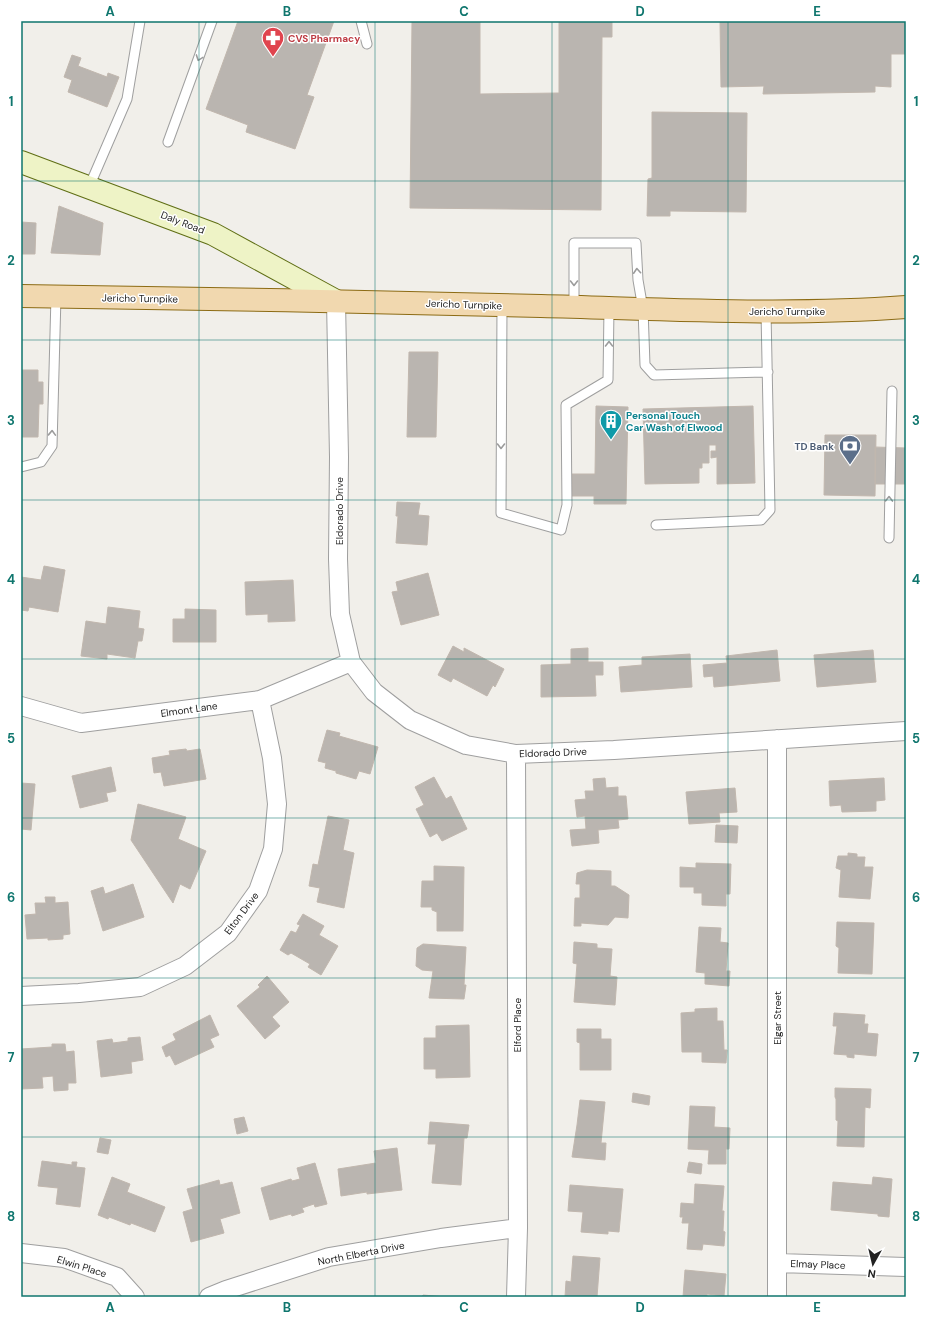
<svg xmlns="http://www.w3.org/2000/svg" width="927" height="1318" font-family="'DM Sans',sans-serif">
<rect width="100%" height="100%" fill="#f1efea"/>
<path fill="#bab5b0" stroke="#c1b7ae" d="M238 21H334L307 95 314 97 295 149 246 132 248 125 206 109Z
M412 21H480V94L559 93V21H612V37H602L601 210 410 208Z
M720 21H906V54H891V87L875 86V92L763 94 764 86 721 87Z
M72 55 81 58 78 66 107 77 108 73 119 77 107 107 68 92 72 80 64 77Z
M652 112 747 113 746 212 670 211V216H647L648 179 652 178Z
M59 206 103 223 100 255 51 253Z
M21 222 36 223 35 254H21Z
M409 352H438L436 437H407Z
M21 370H38V382H43V404H39L38 437H21Z
M596 406 628 407 626 504H594V496H572V474H595Z
M753 406 755 483 717 484V457L711 458V451H716V445H709V463H702V468H699V483L645 484 643 409Z
M825 435H876L875 496 824 495Z
M875 447 906 448V484H875Z
M397 502 420 503 418 515 429 516 427 545 396 543 398 516H396Z
M44 566 65 570 58 612 29 607 28 611 21 610V577L41 580Z
M428 573 439 615 401 625 392 592 398 591 396 582Z
M293 580 295 621 268 622V614L246 615 245 582Z
M108 607 140 611 138 628 144 629 142 641H138L135 658 107 654V659L81 656 86 621 106 624Z
M185 609 216 610V642H173V619H185Z
M453 646 464 652V648L504 669 495 687 493 685 487 696 453 678 451 682 438 675Z
M588 648V662H603V675H595L596 696 541 697V665L571 664V649Z
M777 650 780 681 714 687 713 676 704 677 703 665 727 663 726 656Z
M873 650 876 682 817 687 814 655Z
M690 654 692 687 621 692 619 667 642 665V657Z
M327 730 340 733 339 736 378 747 370 774 359 771 356 779 336 773V771L325 768 326 763 318 761Z
M186 749 187 751 200 749 206 779 164 786 161 772 154 773 152 758 170 755 169 751Z
M111 767 116 791 106 793 108 801 80 808 72 776Z
M434 777 446 799 451 796 467 829 442 841 437 833 430 837 416 809 424 805 415 787Z
M605 778 606 788 618 787V796H626L628 819 618 820 619 828 598 830 599 843 572 846 570 830 586 829 585 816 577 817 575 800 586 799 585 791H594L593 779Z
M884 778 885 800 876 801V811L842 812 841 805 830 806 829 781Z
M21 783 35 784 31 830 21 829Z
M735 788 737 812 719 813 720 822 689 824 686 792Z
M138 804 186 817 178 839 206 851 190 889 180 884 173 903 131 840Z
M328 816 349 820 343 850 354 853 344 908 317 902 320 888 309 886 313 864 318 865Z
M716 825 738 826 737 843 715 842Z
M848 853 857 854V857H865L864 867H873L870 899 839 897 841 870 836 868 838 856H848Z
M696 863 731 864 730 894H726V906L702 905V893H694V887H680V867L696 868Z
M434 866 464 867 463 931H437V912L432 910V907H421L422 881H434Z
M587 870 611 871V886H615L629 895 628 918 615 917 608 925 581 923V926H574L575 898H580V884H576L577 873Z
M133 884 144 917 103 931 91 891 103 887 105 894Z
M45 897H55V903L68 902 70 934 63 935V939L48 940V938L27 939 25 915 36 914 35 903H46Z
M303 914 324 926 319 935 338 946 321 975 308 967 310 964 291 953 288 955 280 950 291 931 296 933 300 925 297 924Z
M837 922 874 923 872 974 838 973 839 948 836 946Z
M699 927 721 928 720 942 728 943 726 971H730L729 986 705 984V973L696 972Z
M574 942 597 944V948L612 949 610 976 617 977 615 1005 574 1002 577 964 573 963Z
M423 944 466 947 464 985H466L464 999 429 998 433 971 422 970 416 966 417 948Z
M267 976 289 1002 272 1017 280 1026 265 1039 237 1006 260 987 258 985Z
M717 1008V1021H723L724 1050H727L726 1063 702 1062V1052H682L681 1013 695 1012V1009Z
M834 1013 865 1015 864 1024H868L867 1033 878 1034 876 1056 854 1054V1058L847 1057V1055L834 1054 837 1026H833Z
M210 1015 219 1035 210 1039 214 1047 175 1065 170 1055 166 1057 162 1047 176 1040 173 1034Z
M469 1025 470 1077 436 1078V1069H424V1038H436V1026Z
M577 1029H601V1039H611V1070H580V1043L577 1042Z
M140 1037 143 1060 131 1062 132 1073 101 1077 97 1041 112 1039 113 1043 128 1041V1038Z
M52 1044H65L66 1052 74 1051 76 1083H68V1090L54 1091 53 1076 42 1077 43 1088 21 1089V1049L52 1047Z
M835 1088 871 1089 870 1108 865 1107 864 1147 837 1146 838 1121 836 1120V1099L835 1097Z
M633 1093 650 1096 649 1105 632 1102Z
M580 1100 605 1102 601 1143H606L605 1160 572 1157 577 1125Z
M690 1106 715 1107 714 1127 730 1128 729 1149H726V1164H708L709 1150 688 1149Z
M244 1117 248 1131 237 1134 234 1119Z
M430 1122 469 1125 467 1138H464L461 1185 432 1183 436 1144H428Z
M100 1138 111 1140 108 1154 97 1152Z
M397 1148 402 1190 367 1194V1192L341 1196 338 1169 376 1163 374 1151Z
M42 1161 72 1165V1162H77L76 1167 85 1168 80 1207 56 1204 58 1188 38 1186Z
M689 1162 702 1164 701 1174 687 1172Z
M315 1163 327 1204 315 1207 314 1204 302 1208 304 1212 292 1216 291 1214 270 1220 261 1188 291 1179 292 1181 300 1179 297 1168Z
M112 1177 130 1184 127 1192 165 1207 155 1232 131 1223 130 1225 109 1217 108 1219 98 1215Z
M873 1177 892 1179 889 1217 878 1216V1214L831 1210 833 1182 872 1185Z
M219 1180 220 1185 232 1182 240 1213 220 1219 224 1233 191 1242 183 1212 193 1209 187 1189Z
M695 1184 724 1186 722 1211H724L723 1231 725 1232 724 1246 703 1244 702 1250 687 1249 689 1223H682L683 1217H680L681 1203 694 1204Z
M570 1185 623 1189 619 1232 608 1231V1234L581 1232 583 1212 568 1211Z
M573 1256 600 1258 597 1297H565L566 1281 571 1282Z
M685 1270 726 1274 724 1296 707 1294V1297H683Z
M423 1295 445 1297H422Z"/>
<g fill="none" stroke-linecap="round" stroke-linejoin="round">
<g stroke="#9f9f9f" stroke-width="11">
<path id="lane" d="M361 21 367 44
M168 142 212 21
M89 187 127 99 140 21
M502 305 501 513 561 530 567 505 566 405 608 380 609 308
M574 307V243H636L638 280 643 309 645 365 654 375 768 372
M21 467 41 462 52 446 56 296
M656 525 761 520 770 510 766 312
M889 538 892 391"/>
</g>
<g stroke="#9f9f9f" stroke-width="20">
<path id="street" d="M336 301 339 457 338 559 340 614 351 662 374 692 410 720 466 745 516 754 614 750 906 731
M21 706 81 723 260 700 351 662
M21 996 79 993 140 987 185 966 228 933 258 891 273 849 277 804 272 758 260 700
M21 1253 64 1258 117 1277 135 1297
M778 1263 906 1267
M209 1297 226 1290 329 1257 441 1238 518 1228
M516 1297 518 1228 516 754
M777 1297V739"/>
</g>
<g stroke="#5f6e14" stroke-width="24">
<path id="secondary" d="M21 162 213 234 336 301"/>
</g>
<g stroke="#8c6b14" stroke-width="24">
<path id="primary" d="M21 296C194 298 368 302 541 306 663 309 785 316 906 307"/>
</g>
<use href="#lane" stroke="#fff" stroke-width="9"/>
<use href="#street" stroke="#fff" stroke-width="18"/>
<use href="#secondary" stroke="#eef3c6" stroke-width="22"/>
<use href="#primary" stroke="#f1d8af" stroke-width="22"/>
</g>
<defs><path id="oneway-chevron" d="M-2-3.5L2.5 0L-2 3.5" fill="none" stroke-width="1.6" stroke-linecap="round" stroke-linejoin="round"/></defs>
<g stroke="#9c9c9c">
<use href="#oneway-chevron" transform="translate(199 58) rotate(110)"/>
<use href="#oneway-chevron" transform="translate(637 271) rotate(-94)"/>
<use href="#oneway-chevron" transform="translate(574 283) rotate(90)"/>
<use href="#oneway-chevron" transform="translate(609 344) rotate(-90)"/>
<use href="#oneway-chevron" transform="translate(52 433) rotate(-88)"/>
<use href="#oneway-chevron" transform="translate(501 446) rotate(90)"/>
<use href="#oneway-chevron" transform="translate(889 499) rotate(-89)"/>
</g>
<path fill="none" stroke="#0f766e" stroke-width="1" stroke-opacity="0.55" d="M199 21V1297M375 21V1297M552 21V1297M728 21V1297M21 181H906M21 340H906M21 500H906M21 659H906M21 818H906M21 978H906M21 1137H906"/>
<defs>
<g id="pharmacy-pin" transform="scale(1.15)"><path d="M0 17L-7.5 6A9.5 9.5 0 1 1 7.5 6Z" fill="#e0444e" stroke="#fff"/><path d="M-2-6h4v4h4v4h-4v4h-4v-4h-4v-4h4Z" fill="#fff"/></g>
<g id="building-pin" transform="scale(1.15)"><path d="M0 17L-7.5 6A9.5 9.5 0 1 1 7.5 6Z" fill="#0f9aa8" stroke="#fff"/><path d="M-4-6H4V6H1V3H-1V6H-4ZM-2.5-4.3h1.7v1.8h-1.7ZM.8-4.3h1.7v1.8H.8ZM-2.5-1h1.7V.8h-1.7ZM.8-1h1.7V.8H.8Z" fill="#fff"/></g>
<g id="bank-pin" transform="scale(1.15)"><path d="M0 17L-7.5 6A9.5 9.5 0 1 1 7.5 6Z" fill="#5c6f8a" stroke="#fff"/><path d="M-6-4H6V4H-6ZM0-2.3a2.3 2.3 0 1 0 0 4.6a2.3 2.3 0 1 0 0-4.6Z" fill="#fff"/></g>
</defs>
<g fill-rule="evenodd">
<use href="#pharmacy-pin" x="273" y="38"/>
<use href="#building-pin" x="611" y="421"/>
<use href="#bank-pin" x="850" y="446"/>
</g>
<g text-anchor="middle" stroke-width="3" stroke-linejoin="round" paint-order="stroke">
<g font-size="10" font-weight="bold" fill="#be3a42" stroke="#fff" text-anchor="start">
<text x="288" y="42">CVS Pharmacy</text>
</g>
<g font-size="10" fill="#222" stroke="#fff">
<text transform="translate(183 222) rotate(21)" y="4">Daly Road</text>
<text transform="translate(140 298) rotate(1)" y="4">Jericho Turnpike</text>
<text transform="translate(464 304) rotate(2)" y="4">Jericho Turnpike</text>
<text x="787" y="315">Jericho Turnpike</text>
<text transform="translate(339 511) rotate(-90)" y="4">Eldorado Drive</text>
<text transform="translate(189 709) rotate(-8)" y="4">Elmont Lane</text>
<text transform="translate(553 752) rotate(-2)" y="4">Eldorado Drive</text>
<text transform="translate(241 913) rotate(-53)" y="4">Elton Drive</text>
<text transform="translate(777 1018) rotate(-90)" y="4">Elgar Street</text>
<text transform="translate(517 1025) rotate(-90)" y="4">Elford Place</text>
<text transform="translate(361 1253) rotate(-11)" y="4">North Elberta Drive</text>
<text transform="translate(818 1264) rotate(2)" y="4">Elmay Place</text>
<text transform="translate(82 1266) rotate(17)" y="4">Elwin Place</text>
</g>
<g font-size="10" font-weight="bold" fill="#0d838f" stroke="#fff" text-anchor="start">
<text x="626" y="419">Personal Touch<tspan x="626" dy="12">Car Wash of Elwood</tspan></text>
</g>
<g font-size="10" font-weight="bold" fill="#4e5e75" stroke="#fff" text-anchor="end">
<text x="834" y="450">TD Bank</text>
</g>
</g>
<rect width="927" height="1318" fill="none" stroke="#ffffff" stroke-width="44"/>
<g transform="translate(873 1264) rotate(188)" stroke="#ffffff" stroke-width="3" paint-order="stroke">
<path d="M0-3L7 15L0 10L-7 15Z" fill="#222222"/>
<text y="-6" font-size="11" font-weight="bold" text-anchor="middle" fill="#222222">N</text>
</g>
<rect x="22" y="22" width="883" height="1274" fill="none" stroke="#0f766e" stroke-width="1.5"/>
<g font-size="13" text-anchor="middle" font-weight="bold" fill="#0f766e">
<text x="110" y="16">A</text>
<text x="287" y="16">B</text>
<text x="464" y="16">C</text>
<text x="640" y="16">D</text>
<text x="817" y="16">E</text>
<text x="11" y="106">1</text>
<text x="916" y="106">1</text>
<text x="11" y="265">2</text>
<text x="916" y="265">2</text>
<text x="11" y="425">3</text>
<text x="916" y="425">3</text>
<text x="11" y="584">4</text>
<text x="916" y="584">4</text>
<text x="11" y="743">5</text>
<text x="916" y="743">5</text>
<text x="11" y="902">6</text>
<text x="916" y="902">6</text>
<text x="11" y="1062">7</text>
<text x="916" y="1062">7</text>
<text x="11" y="1221">8</text>
<text x="916" y="1221">8</text>
<text x="110" y="1312">A</text>
<text x="287" y="1312">B</text>
<text x="464" y="1312">C</text>
<text x="640" y="1312">D</text>
<text x="817" y="1312">E</text>
</g>
</svg>
